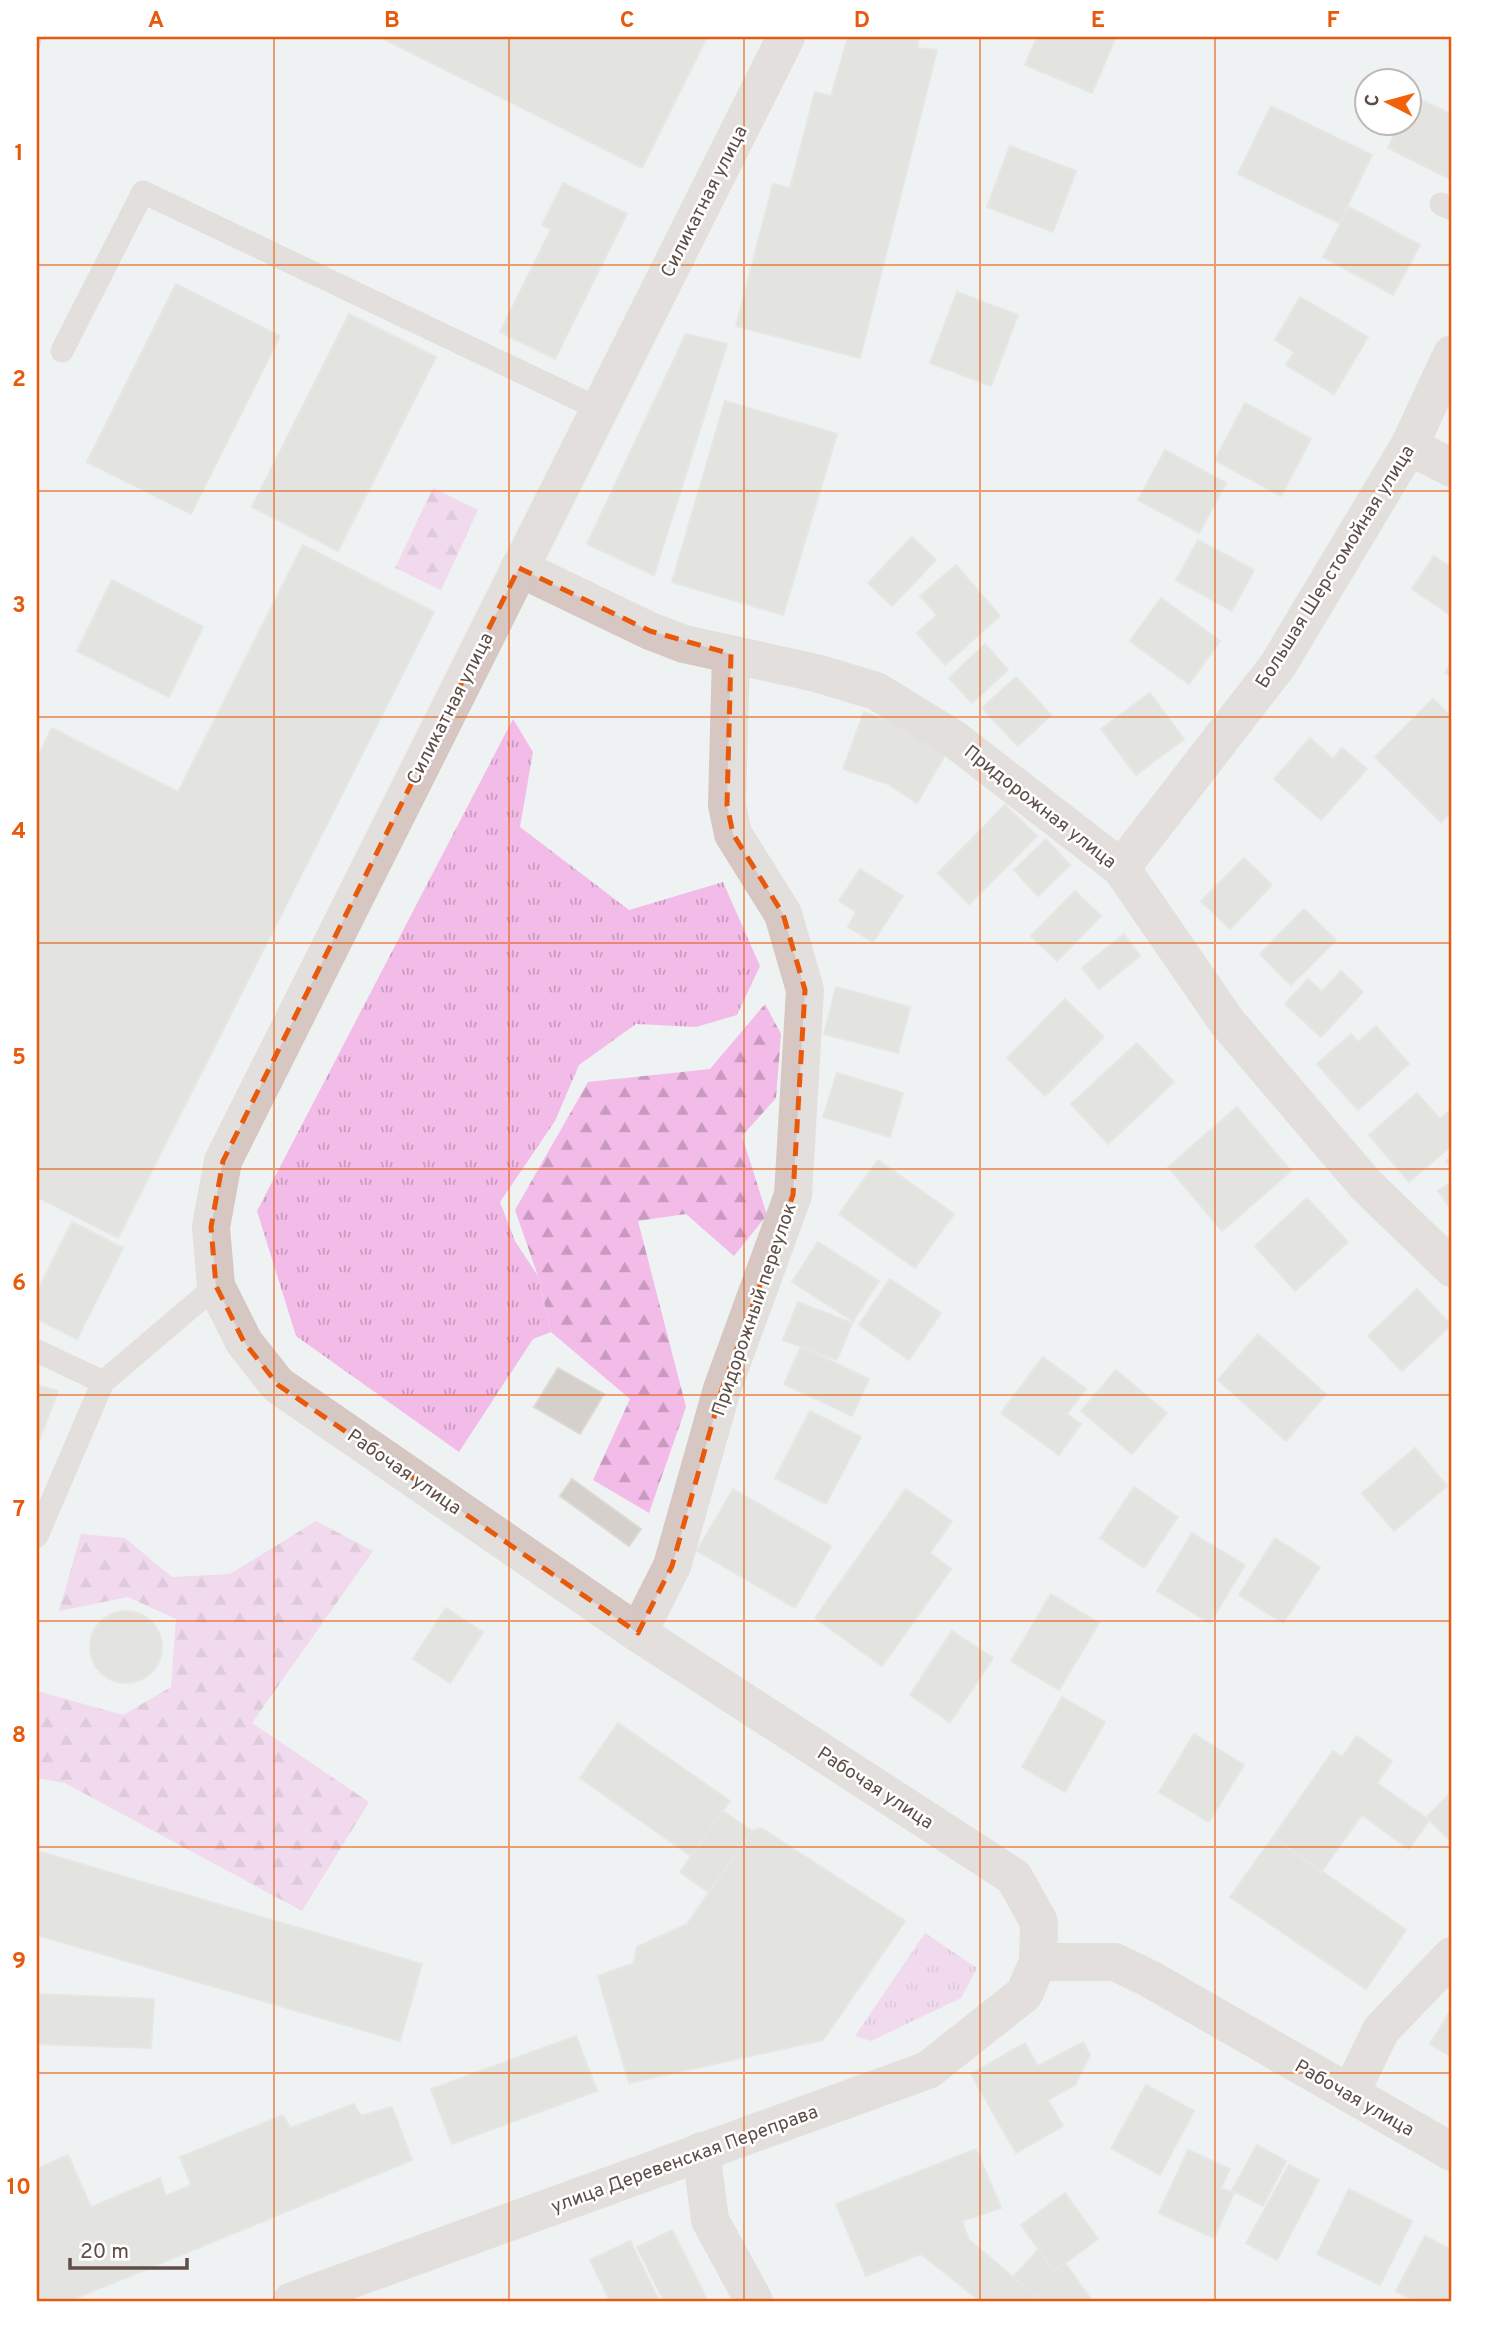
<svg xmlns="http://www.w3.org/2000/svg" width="1489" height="2338" font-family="Overpass,sans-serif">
<defs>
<pattern id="grass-tufts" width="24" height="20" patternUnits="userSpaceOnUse" patternTransform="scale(1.75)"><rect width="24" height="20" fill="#f3bbe8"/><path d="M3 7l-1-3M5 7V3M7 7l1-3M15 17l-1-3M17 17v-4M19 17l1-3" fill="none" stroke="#c89abe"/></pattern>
<pattern id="forest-firs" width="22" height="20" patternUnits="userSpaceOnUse" patternTransform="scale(1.75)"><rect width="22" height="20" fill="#f3bbe8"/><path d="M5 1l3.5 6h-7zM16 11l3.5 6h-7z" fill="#c89abe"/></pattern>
</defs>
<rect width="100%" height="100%" fill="#eff2f2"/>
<path fill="url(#grass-tufts)" d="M513 719 533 752 520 827 629 910 723 882 760 966 737 1015 696 1027 636 1024 579 1065 555 1121 500 1202 515 1241 538 1276 551 1332 533 1339 459 1452 296 1336 257 1211Z
M925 1933 977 1968 961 1998 871 2041 855 2036Z"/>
<path fill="url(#forest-firs)" d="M433 488 478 510 441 590 395 568Z
M765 1004 781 1034 776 1098 742 1136 767 1215 734 1256 686 1214 638 1221 686 1407 649 1513 593 1480 630 1399 551 1332 538 1276 515 1210 588 1082 710 1069Z
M316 1521 373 1551 252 1723 369 1802 302 1911 65 1783 37 1778V1691L123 1715 171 1687 176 1619 128 1597 59 1611 81 1534 125 1538 172 1577 230 1574Z"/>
<path fill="#d5d0cb" stroke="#dcd8d3" stroke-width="2" d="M380 37H707L642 168Z
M848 37H919L917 48 937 50 860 358 736 326 773 184 790 188 815 92 831 96Z
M1037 37 1115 39 1092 93 1025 65Z
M1413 96 1452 115V180L1388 148 1400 122H1408V106Z
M1271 106 1372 155 1339 223 1238 174Z
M1010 146 1076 171 1053 232 987 207Z
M563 183 627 214 555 359 500 332 551 229 542 225Z
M1349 207 1420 245 1393 295 1323 257Z
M176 284 280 336 191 514 87 462Z
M957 292 1018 315 991 386 930 363Z
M1300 297 1368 337 1334 394 1286 365 1294 352 1275 340Z
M349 314 436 357 338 551 252 507Z
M686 334 727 344 654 575 587 544Z
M725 401 837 434 783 615 672 582Z
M1245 403 1311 439 1281 496 1215 460Z
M1165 450 1226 483 1199 533 1138 500Z
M912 537 936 560 892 606 868 583Z
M1198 540 1254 570 1232 611 1176 580Z
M303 545 434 612 118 1238 37 1197V758L52 728 178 792Z
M1434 556 1452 568V616L1412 589Z
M956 565 1000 616 945 665 917 633 937 615 920 596Z
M112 580 203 627 169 697 77 651Z
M1161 598 1220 641 1189 684 1130 641Z
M985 644 1008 670 972 703 949 678Z
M1452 661V678L1445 673Z
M1016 677 1051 715 1018 746 982 708Z
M1150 693 1184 739 1136 775 1101 729Z
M1433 699 1452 718V811L1441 822 1375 757Z
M864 712 909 729 945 755 917 803 888 784 843 769Z
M1310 738 1333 759 1342 748 1367 769 1321 820 1274 779Z
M1005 805 1037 836 969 904 938 873Z
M1046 839 1070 865 1038 896 1014 870Z
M1244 858 1272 885 1230 929 1201 901Z
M860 869 903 896 873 942 848 927 856 912 839 901Z
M1075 891 1101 916 1057 961 1031 936Z
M1304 909 1336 940 1291 985 1260 954Z
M1124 934 1140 956 1099 989 1082 968Z
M1341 971 1363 992 1321 1037 1285 1004 1308 979 1322 992Z
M836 987 910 1007 898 1053 824 1034Z
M1065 999 1104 1037 1045 1096 1007 1058Z
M1376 1026 1409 1064 1358 1110 1317 1064 1351 1034 1358 1042Z
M1137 1043 1174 1082 1108 1144 1071 1104Z
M837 1073 903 1093 890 1137 823 1117Z
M1417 1093 1440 1119 1452 1108V1145L1409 1182 1369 1135Z
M1237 1107 1291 1171 1222 1231 1168 1167Z
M1452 1156V1170L1446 1161Z
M878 1160 954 1214 915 1268 839 1214Z
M1452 1181V1210L1438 1191Z
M1307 1198 1348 1242 1295 1291 1255 1246Z
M72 1222 123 1248 77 1339 37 1319V1292Z
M818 1242 879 1281 853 1321 792 1282Z
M890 1279 941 1313 909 1360 859 1325Z
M1417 1289 1451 1325 1402 1371 1368 1336Z
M798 1302 852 1323 837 1360 783 1340Z
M1258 1334 1326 1394 1286 1441 1218 1380Z
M801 1347 869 1379 852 1416 784 1384Z
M1043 1357 1086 1389 1067 1414 1081 1424 1059 1455 1001 1413Z
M558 1368 604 1394 580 1434 534 1407Z
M1116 1370 1167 1413 1132 1454 1081 1411Z
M37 1385 58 1391 37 1446Z
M810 1411 861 1437 826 1504 775 1478Z
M1415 1448 1447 1486 1394 1531 1362 1493Z
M572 1479 641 1529 629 1546 560 1496Z
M1134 1487 1178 1517 1144 1568 1100 1538Z
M733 1489 831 1546 795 1608 697 1551Z
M906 1489 952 1521 930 1553 951 1569 882 1666 815 1618Z
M1192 1533 1245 1565 1210 1623 1157 1591Z
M1275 1538 1320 1567 1283 1623 1239 1595Z
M1051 1594 1099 1623 1059 1690 1011 1661Z
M446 1608 483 1632 450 1683 413 1659Z
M90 1647a36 36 0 1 1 72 0a36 36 0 1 1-72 0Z
M952 1631 993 1658 950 1722 910 1695Z
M1062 1697 1105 1722 1065 1792 1022 1767Z
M618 1723 730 1801 691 1856 580 1778Z
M1194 1734 1244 1765 1209 1822 1159 1792Z
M1357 1736 1392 1761 1377 1783 1429 1820 1409 1849 1362 1815 1321 1872 1273 1837 1333 1751 1342 1757Z
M1452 1791V1842L1429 1820 1428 1816Z
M723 1811 752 1831 708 1892 680 1872Z
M761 1828 905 1921 823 2040 629 2083 598 1976 634 1963 637 1947 687 1924 752 1831Z
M1273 1837 1406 1930 1366 1989 1230 1897Z
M37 1851 422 1964 400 2041 37 1935Z
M37 1994 154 1999 151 2048 37 2044Z
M1452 2008V2057L1430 2044Z
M576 2036 597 2091 452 2144 431 2089Z
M1083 2042 1090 2055 1075 2085 1048 2100 1063 2126 1016 2153 971 2074 1025 2043 1038 2066Z
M1146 2085 1194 2111 1160 2175 1111 2148Z
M354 2104 361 2116 392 2107 412 2160 69 2301H37V2169L68 2155 91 2207 160 2178 166 2196 191 2185 180 2157 283 2115 290 2128Z
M1257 2145 1286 2161 1263 2206 1232 2190Z
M976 2149 1001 2208 962 2221 969 2240 1042 2301H980L921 2254 866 2276 836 2204Z
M1188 2150 1230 2169 1221 2188 1234 2193 1214 2238 1159 2213Z
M1289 2165 1319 2180 1277 2260 1246 2243Z
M1349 2189 1412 2221 1380 2285 1317 2254Z
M1065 2193 1098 2239 1054 2271 1021 2225Z
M672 2230 708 2301H664L637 2247Z
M1425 2236 1452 2250 1451 2301H1415L1396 2291Z
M630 2241 659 2301H610L590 2260Z
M1039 2249 1054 2271 1065 2263 1090 2298 1087 2301H1042L1013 2277Z"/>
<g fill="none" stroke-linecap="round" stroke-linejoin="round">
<path stroke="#d6c7c2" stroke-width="23" d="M1441 204 1452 209
M62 351 143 192 599 409
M37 1351 103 1382
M37 1536 103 1382 216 1286"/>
<path stroke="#d6c7c2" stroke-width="38" d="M1409 446 1452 468
M519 568 650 631 684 644 816 673 876 691 954 739 1121 868 1227 1022 1366 1185 1452 1268
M1121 868 1278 665 1409 446 1452 354
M638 1633 672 1566 722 1389 793 1195 805 990 783 914 733 834 727 805 731 654
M1350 2094 1381 2030 1452 1956
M701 2151 710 2220 754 2301"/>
<path stroke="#d6c7c2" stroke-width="38" d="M786 37 223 1161 211 1227 216 1286 244 1342 278 1385 638 1633 1014 1877 1039 1922 1038 1962H1115L1150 1979 1452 2152
M292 2301 928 2070 1024 1994 1038 1962"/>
<path stroke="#bbb5b1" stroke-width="5" d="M37 48 39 37"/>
</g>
<path d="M0 0H1489V2338H0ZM519 568 650 631 731 654 727 805 733 834 783 914 805 990 793 1195 722 1389 672 1566 638 1633 278 1385 244 1342 216 1286 211 1227 223 1161Z" fill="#eff2f2" fill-opacity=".55" fill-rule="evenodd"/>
<path fill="none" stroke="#e8590c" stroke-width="5" stroke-dasharray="14 9" stroke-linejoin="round" d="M519 568 650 631 731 654 727 805 733 834 783 914 805 990 793 1195 722 1389 672 1566 638 1633 278 1385 244 1342 216 1286 211 1227 223 1161Z"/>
<path fill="none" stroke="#e8590c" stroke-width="2" stroke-opacity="0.55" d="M274 37V2301M509 37V2301M744 37V2301M980 37V2301M1215 37V2301M37 265H1452M37 491H1452M37 717H1452M37 943H1452M37 1169H1452M37 1395H1452M37 1621H1452M37 1847H1452M37 2073H1452"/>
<g text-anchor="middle" stroke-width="5" stroke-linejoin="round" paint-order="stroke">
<g font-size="19" fill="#5f4d46" stroke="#fff">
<text transform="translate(703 201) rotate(-63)" y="7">Силикатная улица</text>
<text transform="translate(1334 566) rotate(-58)" y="7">Большая Шерстомойная улица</text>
<text transform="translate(449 708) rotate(-63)" y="7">Силикатная улица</text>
<text transform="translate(1041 806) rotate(38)" y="7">Придорожная улица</text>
<text transform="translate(753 1309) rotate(-71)" y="7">Придорожный переулок</text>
<text transform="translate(405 1471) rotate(35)" y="7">Рабочая улица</text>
<text transform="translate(876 1787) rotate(33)" y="7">Рабочая улица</text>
<text transform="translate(1355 2097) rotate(30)" y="7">Рабочая улица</text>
<text transform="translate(684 2158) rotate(-20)" y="7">улица Деревенская Переправа</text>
</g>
</g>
<rect width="1489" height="2338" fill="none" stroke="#ffffff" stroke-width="77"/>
<g transform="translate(1388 102) rotate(276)"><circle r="33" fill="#ffffff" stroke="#bfb8b5" stroke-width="2"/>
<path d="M0-5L12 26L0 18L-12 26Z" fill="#f1610b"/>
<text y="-10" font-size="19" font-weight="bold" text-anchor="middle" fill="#5f4d46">С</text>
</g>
<path d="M70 2258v10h117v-10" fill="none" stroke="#5f4d46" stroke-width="3.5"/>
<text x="80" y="2258" font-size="21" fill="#5f4d46" stroke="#ffffff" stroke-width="5" paint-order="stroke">20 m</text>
<rect x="38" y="38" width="1412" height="2262" fill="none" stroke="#e8590c" stroke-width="2.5"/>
<g font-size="23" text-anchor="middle" font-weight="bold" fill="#e8590c">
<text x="156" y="27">A</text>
<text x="392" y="27">B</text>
<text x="627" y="27">C</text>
<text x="862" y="27">D</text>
<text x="1098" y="27">E</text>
<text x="1333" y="27">F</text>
<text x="19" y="160">1</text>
<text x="19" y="386">2</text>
<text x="19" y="612">3</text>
<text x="19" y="838">4</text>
<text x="19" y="1064">5</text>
<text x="19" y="1290">6</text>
<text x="19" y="1516">7</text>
<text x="19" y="1742">8</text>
<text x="19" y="1968">9</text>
<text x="19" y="2194">10</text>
</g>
</svg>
